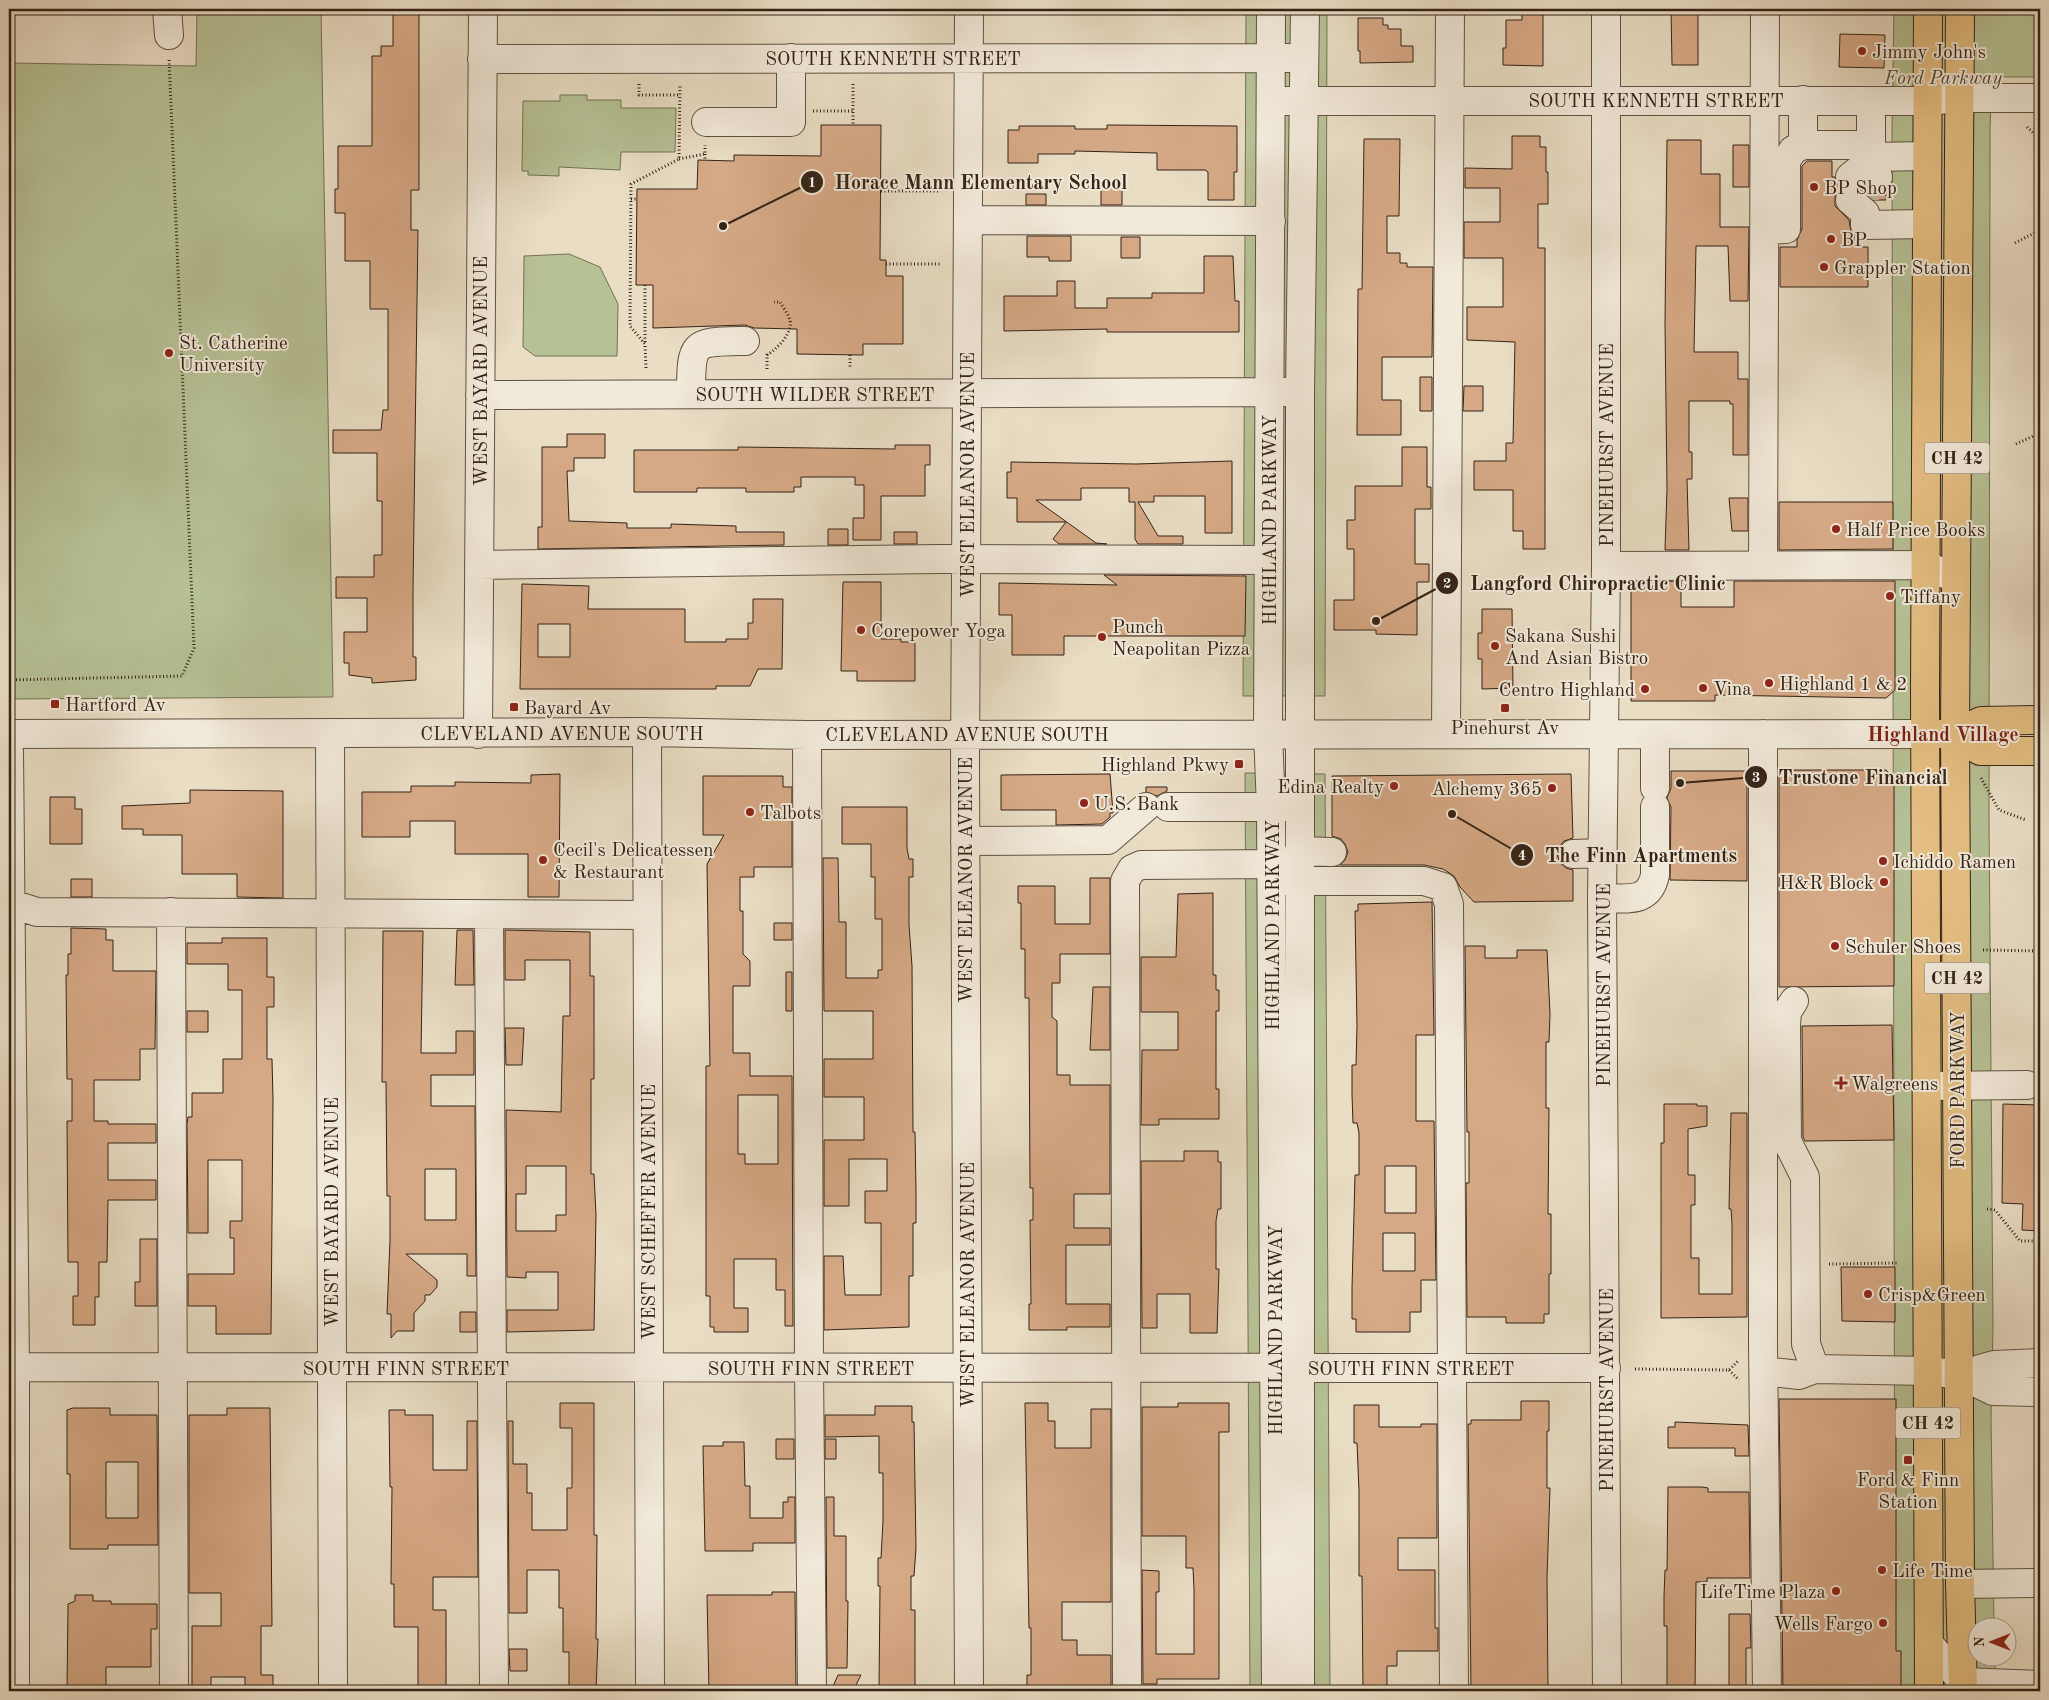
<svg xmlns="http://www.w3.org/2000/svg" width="2049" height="1700" font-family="'Old Standard TT',serif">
<rect width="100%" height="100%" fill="#e9ddc4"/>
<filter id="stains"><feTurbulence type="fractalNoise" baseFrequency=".004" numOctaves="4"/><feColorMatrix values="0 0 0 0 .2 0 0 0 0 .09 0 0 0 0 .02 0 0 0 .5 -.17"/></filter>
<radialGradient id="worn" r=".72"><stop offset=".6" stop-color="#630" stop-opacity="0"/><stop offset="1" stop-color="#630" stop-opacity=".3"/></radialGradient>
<path fill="#b6c195" stroke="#757256" d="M197 9H321L333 697 9 699V63L196 66Z
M1246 9H1327L1325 696H1243Z
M1894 9H2040V77H1992L1990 128 1989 816 1993 1328 1991 1417 1994 1627 1976 1628V1658H1995L1996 1691H1895L1892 133Z
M560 95H587V100H621V108H676L675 152H621L620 170 559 167V176L528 175V171H522L523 101H560Z
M569 254 600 267 618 304 617 356H535L523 347 524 256Z
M1245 773 1325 774 1330 1691H1250Z"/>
<path fill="#d6a986" stroke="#342316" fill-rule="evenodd" d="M393 9H419V190H411V230H418L413 589V657H416V680L372 683V678L349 675V663H344V632H367V598H336V577H374V555H382V501H377V453H333V430H381L383 410H388V309H370V261H345V213H335V189H338V146H372V56H381V46H393Z
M1522 9H1543V66L1503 65V48H1506V20H1522Z
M1671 9H1698V65H1672Z
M1358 18H1383V25H1388V29H1401V46H1413V62L1360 63V51H1358Z
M1840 34 1885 35 1884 68 1839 67Z
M821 125H881L880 260H886V276H903V344H863V355L797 354V329L754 328 745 325 653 328V285H636L637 189H697L698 160 734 161V155L821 156Z
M1107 125 1237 126V172H1234V200H1208V172L1205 170H1157V153L1075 151V154H1038V163H1008V130H1019V126H1075V129H1107Z
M1512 136H1540V147H1546V172H1548V204H1538V248H1545V549H1523V531H1513V490H1474V461H1506V443H1513L1515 342 1467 340V307H1503V258H1464V222H1500V188H1465V168L1512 169Z
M1364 139H1400L1399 216H1387V253H1400V263H1407V267H1433L1432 357H1382V400H1401V435H1357L1358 289H1362Z
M1667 140H1701V174H1720V227H1749L1748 301H1730L1728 246H1696L1694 352H1738V379H1748V455H1733V404H1730V401H1689V452H1692V479H1687L1689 550H1665L1667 489 1665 323Z
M1733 145H1749V187H1733Z
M1807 161H1832V177H1835L1840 188 1835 197V206L1849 220 1851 232 1854 236V247H1868V287H1780V247H1797V240L1802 229V166Z
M1864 186 1875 192 1886 190V200H1873L1861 189Z
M1101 187H1122V205H1101Z
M1026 194H1046V205H1026Z
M1027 236H1071V261H1049V257H1027Z
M1121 237H1140V258H1121Z
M1204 256H1233L1235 301H1239V332H1107V329L1004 331V296H1057V281H1075V308H1107V298H1152V293H1204Z
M1420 377H1432V411H1420Z
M1464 386H1483V411H1463Z
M567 434H605V458H574V471H567L569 521 627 523V528H671V524L736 526V532H784V545L538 549V527H542V447H567Z
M895 445H930V465H925V496H881V540H853V518H864V485H855V477H801V487H794V492H746V488H697V492H634V450H738V447L895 449Z
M1402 447H1427V487H1431V509H1415V564H1429V582H1417V635L1376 634V630H1334V600H1354V549H1347V520H1355V486H1402Z
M1232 461V533H1205V496H1154V502H1138L1158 536H1183V544H1138L1135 539V502H1129V488H1081V500H1036L1096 543 1107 544H1059L1053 539 1066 522H1017V498H1007V472H1011V462L1136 464Z
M1729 498H1748V531H1732Z
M1779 502H1893V549L1779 550Z
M828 529H848V545H828Z
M894 532H917V544H894Z
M1104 575 1246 576 1245 636H1064V655H1012V615H999V583L1117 585Z
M1681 581V607H1734V581H1895V690L1886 698 1715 695V701H1631V582Z
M843 582H881V639H901V642H915V681H857V671H841Z
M522 584 589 586 588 609H685V642H726V639H748V623H753V599H783L782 669H758L750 686H716V689H520ZM538 624H570V657H538Z
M1482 609H1512L1513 688 1482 689V659H1478V633H1482Z
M1779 770H1886L1894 778V986L1779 987Z
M1671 771H1747V881L1670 880 1671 807 1667 798 1671 788Z
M560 774 559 897H528V854H455V821H410V837H362V792H411V786H455V782L531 783V775Z
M1110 774 1113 813H1110V817L1102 824 1056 825V810H1001V775Z
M1571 774 1573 838 1564 841 1559 847 1557 854 1560 863 1566 868 1573 870V901L1474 902 1460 887 1454 876 1443 869 1424 865H1340L1345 860 1348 852 1345 844 1341 839 1332 836V776Z
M703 776H783V787H792V867H754V877H740V911H743V954L750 961V986H733V1053H750V1076H792L793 1326H785V1290H776V1259H734V1308H748V1332H714V1327H710V1296H706V1066H710L707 864 724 835H703ZM738 1095H778V1164H745V1154H738Z
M1146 787H1167V791L1157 796 1146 792Z
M190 790 283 791V898L237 897V874H182V835H143V829H122V806L190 803Z
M50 797H75V809H82V844H50Z
M842 807H907V848L909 859H913V877H909V925L912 966 913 1132H915L916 1191V1223H913V1276H909V1327L824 1330V1256H843L845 1295H881V1223H865V1191H887V1159H849V1206H824V1140H864V1097H824V1059H873V1011H824L823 858H838L839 922H846V978H878V970H882V919H875V877H871V844H842Z
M1090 878H1110V954H1060V983H1052V1017L1057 1021V1075H1070V1085H1110V1194H1074V1228H1110V1245H1066V1304H1110V1327H1067V1330H1029V1304H1031L1030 1220H1033V1188H1030L1029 998H1025V949H1021V903H1018V886H1055V924H1090Z
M71 879H92V897H71Z
M1213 893V975H1216V990H1219V1011H1216V1089H1219V1119H1159V1125H1141L1142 1050H1178V1012H1141V957H1176L1178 894Z
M1432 902 1434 1035H1416V1121H1434L1436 1280H1421V1312H1410V1332H1356V1319H1352V1288L1355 1175H1359V1133L1357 1123H1353L1352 1095V1065H1356L1357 1026 1355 911H1358V904ZM1385 1166H1416V1213H1385ZM1383 1233H1415V1271H1383Z
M774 923H792V940H774Z
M71 928 106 929V940H113V971H156L155 1049H140V1080H94V1121H108V1124H156V1143H108V1180H156V1200H108L107 1262H99V1297H95V1325H73V1296H78V1262H68L67 1121H72V1079H67L66 975H68V954H71Z
M457 930H473L474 985H455Z
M505 930 590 932V976H594V1079H591V1174H594L596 1215 594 1330 507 1332V1310H558V1272H526V1278L507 1277 506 1110 561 1112 563 1016H570V960H525V980H505ZM526 1166H566V1215H556V1231H516V1194H526Z
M383 931H423L421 1053H456V1031H474V1075H431V1106H475L476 1276H467V1254H406L437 1280V1287L430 1295H425V1301L414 1313V1331H397L391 1338V1314H387L390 1240V1196H387L386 1082H382ZM425 1169H456V1220H425Z
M222 938H267V977H274V1007H267V1059H272L273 1100 271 1334H216V1306H188V1274H234V1238H230V1221H242V1160H208V1233H188L187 1124 188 1117H192V1093H223V1059H242V990H228V964H187V943H222Z
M1465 946H1485V958H1517V950H1547L1550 1014 1549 1042H1546V1108H1549L1548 1214H1551V1274H1549V1314H1544V1323H1506V1317H1467L1466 1183H1469V1132H1467Z
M786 972H792V1011H786Z
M1093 987H1110V1050H1090Z
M187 1011H208V1032H187Z
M1892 1025 1894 1140 1805 1141 1803 1137 1802 1026Z
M505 1028H524L522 1065H506Z
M1664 1104H1697V1106H1707V1126L1688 1129V1175H1695V1205H1691V1258H1699V1294H1732V1224L1731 1209H1729L1731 1113H1747V1317L1661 1318V1143H1664Z
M2003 1104 2040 1105V1231L2022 1230 2023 1204 2002 1203Z
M1184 1151H1218V1162H1221V1209H1218L1216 1221V1269H1219L1217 1333H1190V1294H1157V1328H1142L1141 1161H1184Z
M140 1239H157V1306H135V1282H140Z
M1841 1267H1895V1322L1842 1321Z
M460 1312H476V1332H460Z
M1779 1399H1896V1651H1901V1691H1783Z
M1521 1401H1549V1431H1547V1488H1550L1547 1578 1548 1691H1471L1468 1424H1471V1420H1521Z
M560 1403H594V1535H597L596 1639H598L596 1691H569V1652H563V1608H559V1570H527V1613H509L508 1421H513V1464H527V1493H532V1530H567V1488H572V1428H560Z
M1025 1403H1048V1421H1055V1448H1091V1409H1111V1602H1062V1640H1077V1655H1111V1691H1027V1675H1031V1628H1029Z
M1178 1403H1229V1432H1219V1679H1157V1684H1143L1142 1570 1159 1571V1592H1156V1654H1194V1589L1193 1568H1186V1536H1142V1407H1178Z
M1354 1405H1379V1427H1421V1424H1437V1538H1398V1570H1435V1628H1438V1651H1397V1666H1387V1691H1363L1362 1576H1359V1491L1357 1443H1354Z
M875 1406H912V1422H914L916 1548 914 1576H911V1610H915V1691L879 1690 880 1586H878V1558H881L883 1521V1473H879V1436L825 1437V1415H875Z
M73 1408H110V1415H157L158 1545H108V1549H70V1474H67V1410ZM106 1462H138V1518H106Z
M227 1408H270L272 1626H261V1675H273V1691H245V1677H211V1691H192V1626H221V1593H189V1415H227Z
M389 1410H405V1415H433V1470H467V1421H477L478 1577H433V1610H446V1691H418V1627H394V1584H391L392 1487H390Z
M1675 1422 1748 1425 1749 1456H1735V1448H1668V1427H1675Z
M776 1439H794V1459H776Z
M825 1439H836V1459H825Z
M723 1442H744L745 1486H750V1518H783V1502H788V1497H795V1543H753V1551H705L703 1446H723Z
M1668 1487H1702L1708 1488V1492H1749L1750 1578H1707V1582H1696L1695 1691H1667V1626H1664V1596L1665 1570H1667Z
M826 1497H834V1536H846V1601H848L847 1668H827Z
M772 1592H795L796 1691H709L707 1595H772Z
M75 1595H93V1601H111V1604H157V1629H151V1667H106V1691H67L68 1604 75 1601Z
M1729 1614H1750L1751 1648H1746V1691H1729Z
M509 1649H527V1671H510Z
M838 1675H861L853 1691H831Z"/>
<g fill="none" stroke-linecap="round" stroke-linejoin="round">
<path stroke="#c5b8a1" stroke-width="28" stroke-dasharray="28 14" stroke-linecap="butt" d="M1865 177V200"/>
<g stroke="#615242" stroke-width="30">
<path id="minor" d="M167 9 169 35
M969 9 965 767 969 1691
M1271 9 1268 734 1271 807 1276 1691
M1606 9V566L1602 898 1607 1691
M482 59 1288 58
M1803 100V145H1871
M1287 101H1926L1959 98H2040
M1871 101V157L1926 156
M706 122H791V58
M1850 177 1865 165 1878 177
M1850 200 1865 213V225L1926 224
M968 220 1271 221
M1765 230 1786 229V161L1793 150 1803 145
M691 394C691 340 693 342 745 341
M480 395 1289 392
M1763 564 1765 9
M479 565 939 559 1269 560
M1606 566 1926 565 1956 579
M647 732 650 1691
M330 733 333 1691
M9 734 647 732 807 735 1925 734
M478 734 483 9
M1446 734 1450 9
M1763 734V1345L1767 1691
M807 735 809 1368 812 1691
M9 752 15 1367V1691
M1655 788V735
M1168 807H1288
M965 841 1108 840 1146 807
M1299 851 1332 852
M1573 854 1603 853
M1280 881H1424L1443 887 1449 904 1454 1691
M1602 898C1627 898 1649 904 1655 875V807
M9 903 37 912 646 915
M171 912 174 1691
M489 915 494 1691
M1794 1001 1787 1012 1786 1026 1787 1141 1805 1177 1806 1344 1815 1369
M1926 1086 2027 1085
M15 1367 1606 1368
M1764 1371 1799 1375 1815 1369 1929 1371 1960 1375 1993 1391 2040 1392
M1960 1375 1994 1365 2040 1363
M1960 1584 2040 1583
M1929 1644 1963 1682 2040 1685
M1127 1691 1125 881 1132 869 1141 865 1290 864
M1300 1691V392L1305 9"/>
</g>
<g stroke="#342316" stroke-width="30">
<path id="major" d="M1928 9 1925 693 1929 1691
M1960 9 1955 734 1960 1584 1963 1691
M1939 734H1955L1981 721 2040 720
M1955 734 1980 751H2040"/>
</g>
<path stroke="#342316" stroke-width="3" stroke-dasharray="1 2.5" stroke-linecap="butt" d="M639 84V95H680
M853 84V125
M813 111H853
M2027 127 2040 139
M705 154V160
M679 159 705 154V145
M881 191H940
M631 199H637
M2015 243 2040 230
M886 264H940
M645 285V343
M767 354V369
M767 355C777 349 793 333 790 320 788 314 783 307 780 302H774
M850 355V369
M646 368 645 344 630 326 631 184 679 159 680 84
M2016 444 2040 433
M9 680 182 676 194 648 169 58
M1981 778 1999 810 2026 820
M1983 950 2040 951
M1987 1209 1995 1210 2020 1241H2040
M1829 1264 1898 1263
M1635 1369 1729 1370 1738 1361
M1729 1370 1739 1380"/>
<use href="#minor" stroke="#f1e9d9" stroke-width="28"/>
<use href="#major" stroke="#e4be82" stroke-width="28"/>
</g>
<g fill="#8f2418" stroke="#f1e9d9" stroke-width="2">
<circle cx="1862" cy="51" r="5"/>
<circle cx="1814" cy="187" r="5"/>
<circle cx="1831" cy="239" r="5"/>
<circle cx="1824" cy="267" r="5"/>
<circle cx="169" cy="353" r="5"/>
<circle cx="1836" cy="529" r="5"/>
<circle cx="1890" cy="596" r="5"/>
<circle cx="861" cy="630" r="5"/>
<circle cx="1102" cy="637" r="5"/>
<circle cx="1495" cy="646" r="5"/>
<circle cx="1769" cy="683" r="5"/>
<circle cx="1703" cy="688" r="5"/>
<circle cx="1645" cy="689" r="5"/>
<rect x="50" y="699" width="10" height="10" rx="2.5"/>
<rect x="509" y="702" width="10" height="10" rx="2.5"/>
<rect x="1500" y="703" width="10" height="10" rx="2.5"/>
<rect x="1234" y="759" width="10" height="10" rx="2.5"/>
<circle cx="1394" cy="786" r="5"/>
<circle cx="1552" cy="788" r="5"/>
<circle cx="1084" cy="803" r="5"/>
<circle cx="750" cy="812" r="5"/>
<circle cx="543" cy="860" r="5"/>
<circle cx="1883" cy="861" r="5"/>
<circle cx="1884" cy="882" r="5"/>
<circle cx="1835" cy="946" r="5"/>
<path d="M1838.5 1075.5h5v5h5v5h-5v5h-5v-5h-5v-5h5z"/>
<circle cx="1868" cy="1294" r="5"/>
<rect x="1903" y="1455" width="10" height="10" rx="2.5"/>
<circle cx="1882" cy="1570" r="5"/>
<circle cx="1836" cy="1591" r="5"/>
<circle cx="1883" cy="1623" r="5"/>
</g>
<g text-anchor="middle" stroke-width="4" stroke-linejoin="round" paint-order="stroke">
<g fill="#f1e9d9" stroke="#6d5e50" stroke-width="1">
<rect x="1924.5" y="442.5" width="65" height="31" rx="4"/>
<rect x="1924.5" y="962.5" width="65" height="31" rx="4"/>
<rect x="1895.5" y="1407.5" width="65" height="31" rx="4"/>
</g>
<g font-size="18" font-weight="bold" fill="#342316">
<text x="1957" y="464">CH 42</text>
<text x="1957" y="984">CH 42</text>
<text x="1928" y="1429">CH 42</text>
</g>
<g font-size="19" fill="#342316" stroke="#f1e9d9" text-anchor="start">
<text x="1872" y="58">Jimmy John's</text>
<text x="1824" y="194">BP Shop</text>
<text x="1841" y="246">BP</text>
<text x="1834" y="274">Grappler Station</text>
<text x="179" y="349">St. Catherine<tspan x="179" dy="22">University</tspan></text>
<text x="1846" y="536">Half Price Books</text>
<text x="1900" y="603">Tiffany</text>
<text x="1112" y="633">Punch<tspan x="1112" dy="22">Neapolitan Pizza</tspan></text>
<text x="871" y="637">Corepower Yoga</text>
<text x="1505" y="642">Sakana Sushi<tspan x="1505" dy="22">And Asian Bistro</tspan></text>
<text x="1779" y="690">Highland 1 &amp; 2</text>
<text x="1713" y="695">Vina</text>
<text x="1635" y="696" text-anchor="end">Centro Highland</text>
<text x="65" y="711">Hartford Av</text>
<text x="524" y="714">Bayard Av</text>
<text x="1505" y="734" text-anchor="middle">Pinehurst Av</text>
<text x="1229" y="771" text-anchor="end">Highland Pkwy</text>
<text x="1384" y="793" text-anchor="end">Edina Realty</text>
<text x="1542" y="795" text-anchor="end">Alchemy 365</text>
<text x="1094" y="810">U.S. Bank</text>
<text x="760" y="819">Talbots</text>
<text x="553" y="856">Cecil's Delicatessen<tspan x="553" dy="22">&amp; Restaurant</tspan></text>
<text x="1893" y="868">Ichiddo Ramen</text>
<text x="1874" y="889" text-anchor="end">H&amp;R Block</text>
<text x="1845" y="953">Schuler Shoes</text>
<text x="1851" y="1090">Walgreens</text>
<text x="1878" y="1301">Crisp&amp;Green</text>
<text x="1908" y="1486" text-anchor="middle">Ford &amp; Finn<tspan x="1908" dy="22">Station</tspan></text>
<text x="1892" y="1577">Life Time</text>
<text x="1826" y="1598" text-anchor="end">LifeTime Plaza</text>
<text x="1873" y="1630" text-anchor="end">Wells Fargo</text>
</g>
<g font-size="19" fill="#342316" stroke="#f1e9d9">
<text x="893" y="65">SOUTH KENNETH STREET</text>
<text x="1656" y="107">SOUTH KENNETH STREET</text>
<text transform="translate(480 371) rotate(-90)" y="7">WEST BAYARD AVENUE</text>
<text x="815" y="401">SOUTH WILDER STREET</text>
<text transform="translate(1606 445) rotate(-90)" y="7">PINEHURST AVENUE</text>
<text transform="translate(967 475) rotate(-90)" y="7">WEST ELEANOR AVENUE</text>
<text transform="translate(1269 520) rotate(-90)" y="7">HIGHLAND PARKWAY</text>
<text x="562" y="740">CLEVELAND AVENUE SOUTH</text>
<text x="967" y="741">CLEVELAND AVENUE SOUTH</text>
<text transform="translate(965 880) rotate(-90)" y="7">WEST ELEANOR AVENUE</text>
<text transform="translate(1272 925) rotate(-90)" y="7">HIGHLAND PARKWAY</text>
<text transform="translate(1603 985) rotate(-90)" y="7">PINEHURST AVENUE</text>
<text transform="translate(1957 1090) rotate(-90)" y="7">FORD PARKWAY</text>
<text transform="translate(331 1212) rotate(-90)" y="7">WEST BAYARD AVENUE</text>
<text transform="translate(648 1212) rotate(-90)" y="7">WEST SCHEFFER AVENUE</text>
<text transform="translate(967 1285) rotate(-90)" y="7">WEST ELEANOR AVENUE</text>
<text transform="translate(1275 1330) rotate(-90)" y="7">HIGHLAND PARKWAY</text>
<text x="406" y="1375">SOUTH FINN STREET</text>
<text x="811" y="1375">SOUTH FINN STREET</text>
<text x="1411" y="1375">SOUTH FINN STREET</text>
<text transform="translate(1606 1390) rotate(-90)" y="7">PINEHURST AVENUE</text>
</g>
<g font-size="19" font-style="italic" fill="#544a36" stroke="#f1e9d9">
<text x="1943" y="84">Ford Parkway</text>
</g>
<g font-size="20" font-weight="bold" fill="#7a1f14" stroke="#f1e9d9">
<text x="1943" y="741">Highland Village</text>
</g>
</g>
<path fill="none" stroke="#342316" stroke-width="2" d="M723 226L812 182M1376 621L1447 583M1680 783L1756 777M1452 814L1522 855"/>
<g fill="#342316" stroke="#f1e9d9" stroke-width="2">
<circle cx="723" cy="226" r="5"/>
<circle cx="1376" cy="621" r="5"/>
<circle cx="1680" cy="783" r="5"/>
<circle cx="1452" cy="814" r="5"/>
<circle cx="812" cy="182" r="12"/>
<circle cx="1447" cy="583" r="12"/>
<circle cx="1756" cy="777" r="12"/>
<circle cx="1522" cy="855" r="12"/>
</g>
<g font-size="15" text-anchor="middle" font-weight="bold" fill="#fff">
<text x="812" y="187">1</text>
<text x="1447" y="588">2</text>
<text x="1756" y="782">3</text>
<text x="1522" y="860">4</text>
</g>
<g font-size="20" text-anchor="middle" font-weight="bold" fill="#342316" stroke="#f1e9d9" stroke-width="4" stroke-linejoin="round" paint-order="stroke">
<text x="981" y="189">Horace Mann Elementary School</text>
<text x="1598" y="590">Langford Chiropractic Clinic</text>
<text x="1863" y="784">Trustone Financial</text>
<text x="1641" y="862">The Finn Apartments</text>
</g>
<rect width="2049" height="1700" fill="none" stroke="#e9ddc4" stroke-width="30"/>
<rect x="10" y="10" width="2029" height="1680" fill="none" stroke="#342316" stroke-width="2.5"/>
<rect x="15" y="15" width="2019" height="1670" fill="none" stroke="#342316"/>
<g transform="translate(1992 1642) rotate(270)"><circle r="24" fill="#f1e9d9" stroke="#a59a8b"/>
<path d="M0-4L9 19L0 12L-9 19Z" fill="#8f2418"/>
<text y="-8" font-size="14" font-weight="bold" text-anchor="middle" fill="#342316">N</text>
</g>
<rect width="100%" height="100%" filter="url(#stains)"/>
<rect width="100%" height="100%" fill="url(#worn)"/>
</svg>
